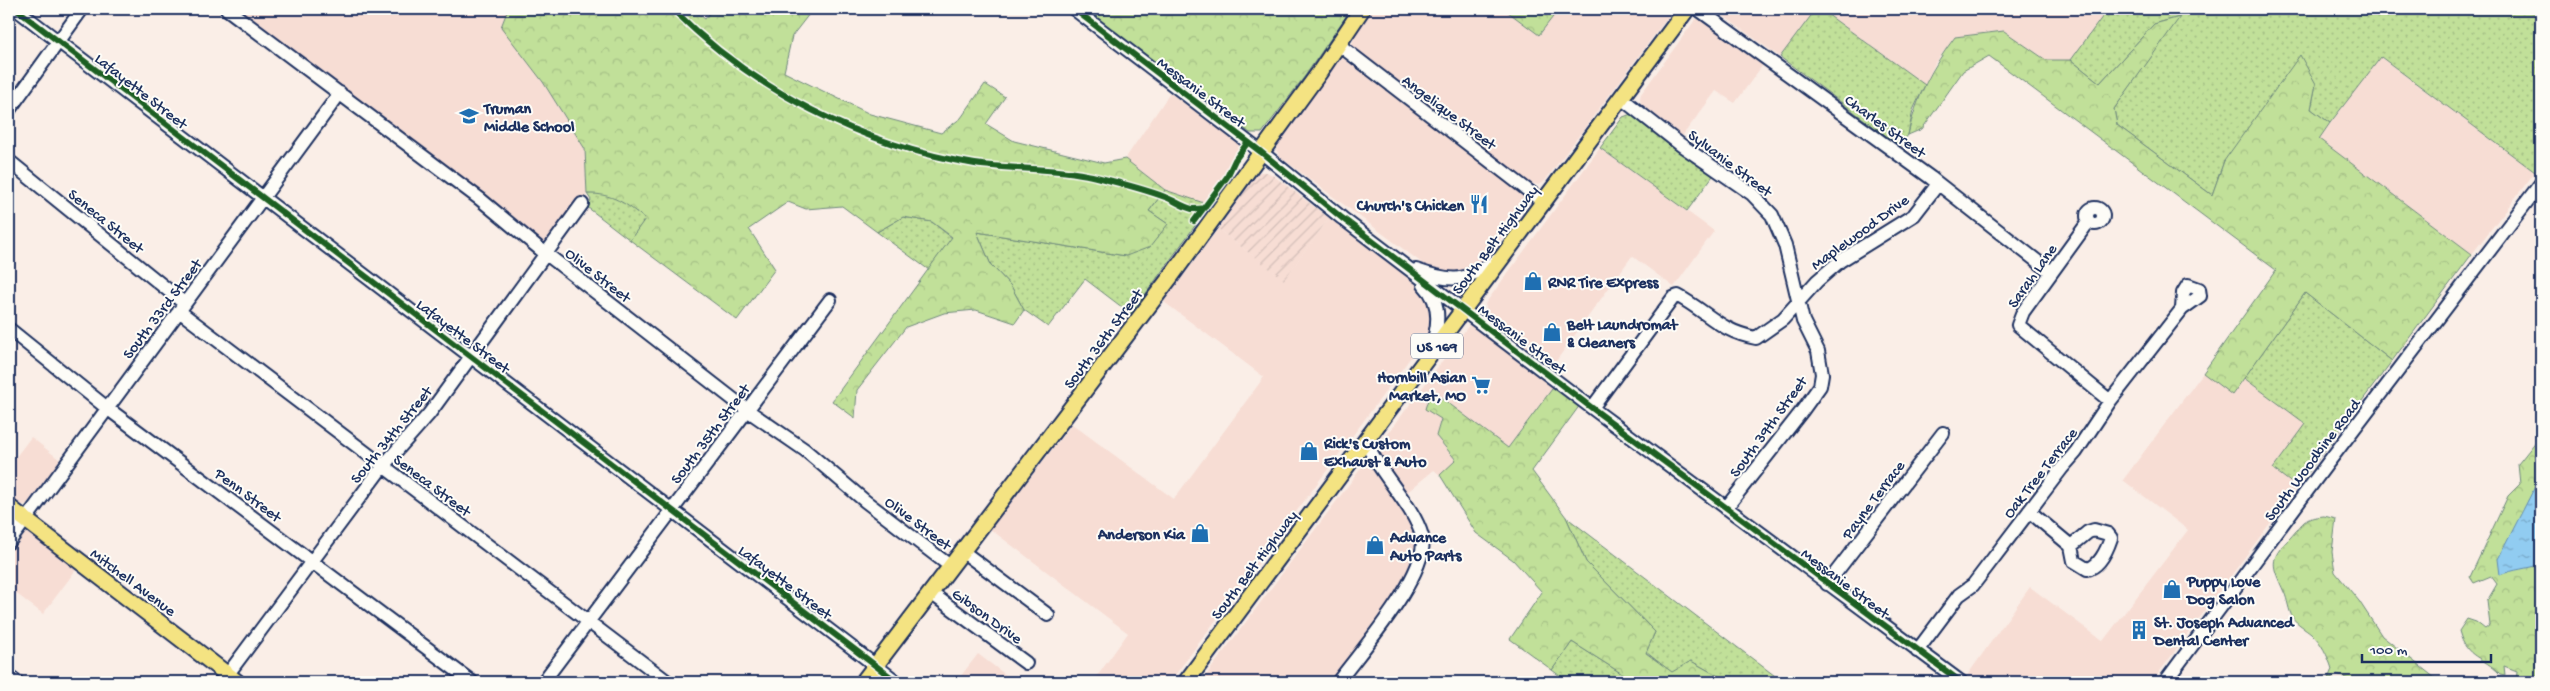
<svg xmlns="http://www.w3.org/2000/svg" width="2550" height="691" font-family="'Gochi Hand',sans-serif">
<defs>
<pattern id="industrial-furrows" width="10" height="10" patternUnits="userSpaceOnUse" patternTransform="scale(1.25)"><rect width="10" height="10" fill="#f7ddd4"/><path d="M-1 1l2-2M0 10L10 0M9 11l2-2" fill="none" stroke="#d3beb8"/></pattern>
<pattern id="grass-dots" width="8" height="8" patternUnits="userSpaceOnUse" patternTransform="scale(1.25)"><rect width="8" height="8" fill="#c1e099"/><path d="M2 2h.1M6 6h.1" fill="none" stroke="#a5c086" stroke-width="1.8" stroke-linecap="round"/></pattern>
<pattern id="forest-crowns" width="20" height="18" patternUnits="userSpaceOnUse" patternTransform="scale(1.25)"><rect width="20" height="18" fill="#c1e099"/><path d="M2 6a3 3 0 1 1 6 0M12 15a3 3 0 1 1 6 0" fill="none" stroke="#a5c086"/></pattern>
<pattern id="water-ripples" width="26" height="14" patternUnits="userSpaceOnUse" patternTransform="scale(1.25)"><rect width="26" height="14" fill="#91ccf1"/><path d="M2 4q2-2 4 0t4 0M15 11q2-2 4 0t4 0" fill="none" stroke="#76a6c6"/></pattern>
</defs>
<rect width="100%" height="100%" fill="#faeee7"/>
<filter id="ink" filterUnits="userSpaceOnUse"><feTurbulence type="fractalNoise" baseFrequency=".02" numOctaves="2"/><feDisplacementMap in="SourceGraphic" scale="10" xChannelSelector="R" yChannelSelector="G"/><feConvolveMatrix kernelMatrix="1 2 1 2 8 2 1 2 1" color-interpolation-filters="sRGB"/></filter>
<g filter="url(#ink)">
<path fill="#f7ddd4" d="M233 9H508L502 27 543 82 585 149 587 194 547 249Z
M1374 9H1504L1539 35 1559 9H1674L1544 182 1539 185 1527 182 1351 47 1356 33Z
M1714 9H1816L1780 57Z
M1820 9H2108L2071 60H2046L2004 31 1955 37 1935 63 1925 85Z
M1701 18 1765 62 1735 103 1716 91 1680 139 1650 114 1641 104 1640 98 1641 94 1695 20Z
M1344 57 1351 59 1529 199 1481 265 1470 272 1439 274 1426 266 1280 157 1276 150 1279 143 1338 61Z
M2380 57 2535 172 2472 254 2319 139Z
M1170 93 1239 144 1242 150 1243 157 1210 205 1165 190 1125 159Z
M1600 148 1714 231 1674 287 1632 256 1551 368 1506 333 1487 311 1485 304Z
M1329 218 1419 285 1432 307 1431 330 1170 682H1093L1128 633 990 529 1072 424 1174 499 1264 377 1164 302 1218 229 1284 279Z
M1469 325H1475L1555 385 1508 448 1431 391 1441 419 1436 436 1456 461 1440 475 1434 470 1405 494 1376 450Z
M2203 373 2232 394 2244 378 2307 425 2273 469 2297 487 2152 682H1975L1966 677 2030 587 2103 641 2188 530 2123 480Z
M31 437 60 460 27 504 23 505 9 498V466Z
M1365 463 1373 466 1396 497 1418 538 1419 549 1403 586 1332 682H1201Z
M27 533 34 534 78 567 43 614 9 588V552L22 535Z
M978 654 1015 682H956Z"/>
<path fill="url(#industrial-furrows)" d="M1260 172H1267L1274 176 1329 218 1284 280 1218 229 1254 177Z"/>
<path fill="url(#grass-dots)" stroke="#6e887c" d="M1816 9H1820L1925 85 1913 110 1908 135 1900 146 1780 57Z
M2108 9H2541V163L2535 172 2381 57 2330 123 2311 109 2316 84 2224 161 2212 195 2117 125 2114 109 2179 17 2154 24 2100 83 2071 60Z
M1634 113 1715 173 1687 211 1600 148 1623 117Z
M1165 190 1210 205 1131 314 1085 279 1048 327 1024 310 1011 286 991 265 977 232 1126 256 1168 224 1149 211Z
M603 193 624 202 646 219 630 240 587 207 591 200 587 194Z
M903 217 932 222 952 238 929 270 877 232Z
M2305 293 2392 361 2297 487 2273 469 2306 424 2244 378Z
M1566 517 1783 682H1729L1691 661 1672 673 1646 652 1655 632 1586 562Z
M1572 642 1635 682H1568L1552 670Z"/>
<path fill="url(#forest-crowns)" stroke="#6e887c" d="M508 9H692L705 19 713 9H813L792 36 784 72 870 114 941 133 961 118 985 84 1005 97 986 124 1014 141 1104 163 1125 159 1165 190 1149 211 1168 224 1150 247 1126 256 977 232 991 265 1011 286 1024 310 1015 323 976 310 944 313 906 327 857 390 855 418 832 401 952 237 932 222 903 217 877 232 842 206 806 209 788 202 749 229 775 269 737 320 630 240 645 219C627 204 612 193 587 194L585 149 543 82 501 27Z
M1084 9H1351L1305 76 1262 133H1250Z
M1504 9H1559L1539 35Z
M2180 17 2114 109 2117 125 2212 195 2224 161 2300 55 2316 84 2311 109 2330 123 2319 139 2472 254 2392 361 2305 293 2232 395 2203 373 2276 270 1989 56 1963 71 1922 129 1908 135C1916 98 1932 67 1955 37L2004 31 2046 60H2071L2100 83 2154 24Z
M1555 385 1580 405 1532 471 1566 517 1586 562 1655 632 1646 653 1672 672 1691 661 1729 682H1635L1572 642 1552 670 1510 639 1542 592 1513 560 1476 533 1440 475 1456 460 1436 436 1441 419 1425 409 1431 390 1508 448Z
M2541 435V682H2516L2517 671 2504 666 2505 675 2500 674C2482 655 2467 660 2459 631L2467 619 2476 622 2485 629 2490 625 2487 601 2497 584 2491 576 2474 583 2470 577 2508 496 2520 484 2518 464Z
M2324 516 2336 519 2332 552 2335 572 2359 601 2382 636 2440 682H2350L2348 679 2337 675 2328 679 2332 669C2328 656 2321 642 2311 633 2305 628 2297 624 2293 618 2288 610 2288 600 2284 592 2272 565 2268 560 2290 538 2304 523 2302 518 2324 516Z"/>
<path fill="url(#water-ripples)" stroke="#628db6" d="M2541 475V564C2527 569 2514 569 2500 575L2498 559Z"/>
<g fill="none" stroke-linecap="round" stroke-linejoin="round">
<g stroke="#1b2f5e" stroke-width="16">
<path id="minor" d="M16 9 897 682
M227 9 480 199 540 249 747 410 805 450 865 501 950 566
M1074 9 1261 152 1342 218 1592 408 1961 682
M1698 9 1931 178 2051 272
M1338 44 1543 202
M1621 98 1681 145 1752 194 1772 215 1785 245 1803 321 1818 351 1822 374 1820 386 1802 411 1726 508
M9 110 82 9
M9 161 184 303
M2087 216a8 8 0 1 1 16 0a8 8 0 1 1-16 0Z
M2089 221 2023 312 2018 325 2110 401
M1416 270C1453 283 1465 282 1497 260
M1424 285C1442 303 1439 328 1430 350
M2188 285 2199 289 2200 296 2182 309 2183 293Z
M179 311 668 682
M9 329 107 408 472 682
M1592 408 1673 298 1678 296C1708 312 1719 331 1756 338L1783 319 1817 281 1840 261 1914 215 1938 184
M2029 511 2071 546
M2094 530 2108 534 2111 538C2107 550 2099 567 2087 569L2074 561 2071 546 2088 532Z
M9 542 340 93
M962 551 1048 615
M1827 584 1943 433
M931 593 1026 663
M1917 651 1959 595 1973 585 2062 468 2076 452 2110 401 2182 309
M9 676 17 682
M222 682 383 466 429 414 582 204
M543 682 830 300
M1338 682C1359 653 1431 572 1422 536 1413 504 1379 474 1366 442
M2165 682 2327 464 2541 183"/>
</g>
<g stroke="#1b2f5e" stroke-width="19">
<path id="major" d="M9 507 237 682
M863 682 1172 275 1319 73 1362 9
M1186 682 1687 9"/>
</g>
<use href="#minor" stroke="#fdfcf7" stroke-width="12"/>
<use href="#major" stroke="#f4e382" stroke-width="15"/>
<g stroke="#fdfcf7" stroke-width="9">
<path id="cycleway" d="M16 9 897 682
M673 9C753 90 863 146 975 164 1013 170 1055 167 1092 176 1116 182 1141 188 1165 197 1174 200 1183 207 1192 209 1196 209 1200 209 1204 208
M1074 9 1261 152 1342 218 1592 408 1961 682
M1194 221 1227 177 1235 160 1248 142"/>
</g>
<use href="#cycleway" stroke="#1b5e20" stroke-width="6"/>
</g>
</g>
<defs>
<g id="school-bare" transform="scale(1.5)"><path d="M0-5L7-2L0 1L-7-2ZM-4 1L0 2.5L4 1V4Q0 6-4 4Z" fill="#1f6fb2" stroke="#fdfcf7" stroke-width="2.5" paint-order="stroke"/></g>
<g id="restaurant-bare" transform="scale(1.5)"><path d="M-5-6h1v4h1v-4h1v4h1v-4h1v5L-1.5 .5V6h-2V.5L-5-1ZM5-6V6H3V1.5H1.5Q1.5-4 5-6Z" fill="#1f6fb2" stroke="#fdfcf7" stroke-width="2.5" paint-order="stroke"/></g>
<g id="shop-bare" transform="scale(1.5)"><path d="M-5-2.5h2.3a2.7 3.5 0 0 1 5.4 0H5L5.5 6h-11ZM-1.5-2.5h3a1.5 2.3 0 0 0-3 0Z" fill="#1f6fb2" stroke="#fdfcf7" stroke-width="2.5" paint-order="stroke"/></g>
<g id="supermarket-bare" transform="scale(1.5)"><path d="M-6-5.5h2.5l.6 2H6L4.5 2H-2.5L-4.4-4H-6ZM-1.5 3.2a1.3 1.3 0 1 0 .1 0ZM3 3.2a1.3 1.3 0 1 0 .1 0Z" fill="#1f6fb2" stroke="#fdfcf7" stroke-width="2.5" paint-order="stroke"/></g>
<g id="building-bare" transform="scale(1.5)"><path d="M-4-6H4V6H1V3H-1V6H-4ZM-2.5-4.3h1.7v1.8h-1.7ZM.8-4.3h1.7v1.8H.8ZM-2.5-1h1.7V.8h-1.7ZM.8-1h1.7V.8H.8Z" fill="#1f6fb2" stroke="#fdfcf7" stroke-width="2.5" paint-order="stroke"/></g>
</defs>
<g fill-rule="evenodd">
<use href="#school-bare" x="469" y="116"/>
<use href="#restaurant-bare" x="1479" y="204"/>
<use href="#shop-bare" x="1533" y="281"/>
<use href="#shop-bare" x="1552" y="332"/>
<use href="#supermarket-bare" x="1481" y="385"/>
<use href="#shop-bare" x="1309" y="451"/>
<use href="#shop-bare" x="1200" y="533"/>
<use href="#shop-bare" x="1375" y="545"/>
<use href="#shop-bare" x="2172" y="589"/>
<use href="#building-bare" x="2139" y="630"/>
</g>
<g text-anchor="middle" stroke-width="4" stroke-linejoin="round" paint-order="stroke">
<rect fill="#fdfcf7" stroke="#5f6c8c" stroke-width="1" x="1411" y="333.5" width="52" height="25" rx="4"/>
<g font-size="15" font-weight="bold" fill="#1b2f5e">
<text x="1437" y="351">US 169</text>
</g>
<g font-size="16" fill="#1b2f5e" stroke="#fdfcf7">
<text transform="translate(142 90) rotate(38)" y="6">Lafayette Street</text>
<text transform="translate(1202 91) rotate(37)" y="6">Messanie Street</text>
<text transform="translate(1450 111) rotate(37)" y="6">Angelique Street</text>
<text transform="translate(1886 125) rotate(36)" y="6">Charles Street</text>
<text transform="translate(1731 162) rotate(37)" y="6">Sylvanie Street</text>
<text transform="translate(107 220) rotate(39)" y="6">Seneca Street</text>
<text transform="translate(1859 231) rotate(-36)" y="6">Maplewood Drive</text>
<text transform="translate(1494 239) rotate(-53)" y="6">South Belt Highway</text>
<text transform="translate(599 274) rotate(38)" y="6">Olive Street</text>
<text transform="translate(2031 275) rotate(-55)" y="6">Sarah Lane</text>
<text transform="translate(161 308) rotate(-53)" y="6">South 33rd Street</text>
<text transform="translate(464 335) rotate(37)" y="6">Lafayette Street</text>
<text transform="translate(1102 338) rotate(-53)" y="6">South 36th Street</text>
<text transform="translate(1523 338) rotate(37)" y="6">Messanie Street</text>
<text transform="translate(1767 426) rotate(-54)" y="6">South 39th Street</text>
<text transform="translate(709 433) rotate(-53)" y="6">South 35th Street</text>
<text transform="translate(390 434) rotate(-51)" y="6">South 34th Street</text>
<text transform="translate(2311 459) rotate(-53)" y="6">South Woodbine Road</text>
<text transform="translate(2039 472) rotate(-52)" y="6">Oak Tree Terrace</text>
<text transform="translate(433 484) rotate(37)" y="6">Seneca Street</text>
<text transform="translate(249 494) rotate(37)" y="6">Penn Street</text>
<text transform="translate(1872 499) rotate(-53)" y="6">Payne Terrace</text>
<text transform="translate(919 522) rotate(37)" y="6">Olive Street</text>
<text transform="translate(1253 564) rotate(-53)" y="6">South Belt Highway</text>
<text transform="translate(134 581) rotate(37)" y="6">Mitchell Avenue</text>
<text transform="translate(786 581) rotate(37)" y="6">Lafayette Street</text>
<text transform="translate(1846 582) rotate(37)" y="6">Messanie Street</text>
<text transform="translate(988 615) rotate(36)" y="6">Gibson Drive</text>
</g>
<g font-size="16" font-weight="bold" fill="#1b2f5e" stroke="#fdfcf7" text-anchor="start">
<text x="484" y="113">Truman<tspan x="484" dy="18">Middle School</tspan></text>
<text x="1464" y="210" text-anchor="end">Church's Chicken</text>
<text x="1548" y="287">RNR Tire Express</text>
<text x="1567" y="329">Belt Laundromat<tspan x="1567" dy="18">&amp; Cleaners</tspan></text>
<text x="1466" y="382" text-anchor="end">Hornbill Asian<tspan x="1466" dy="18">Market, MO</tspan></text>
<text x="1324" y="448">Rick's Custom<tspan x="1324" dy="18">Exhaust &amp; Auto</tspan></text>
<text x="1185" y="539" text-anchor="end">Anderson Kia</text>
<text x="1390" y="542">Advance<tspan x="1390" dy="18">Auto Parts</tspan></text>
<text x="2187" y="586">Puppy Love<tspan x="2187" dy="18">Dog Salon</tspan></text>
<text x="2154" y="627">St. Joseph Advanced<tspan x="2154" dy="18">Dental Center</tspan></text>
</g>
</g>
<rect width="2550" height="691" fill="none" stroke="#fdfcf7" stroke-width="30"/>
<rect x="15" y="15" width="2520" height="661" fill="none" stroke="#1b2f5e" stroke-width="2" filter="url(#ink)"/>
<path d="M2362 654v8h129v-8" fill="none" stroke="#1b2f5e" stroke-width="2.5"/>
<text x="2370" y="654" font-size="15" fill="#1b2f5e" stroke="#fdfcf7" stroke-width="4" paint-order="stroke">100 m</text>
</svg>
